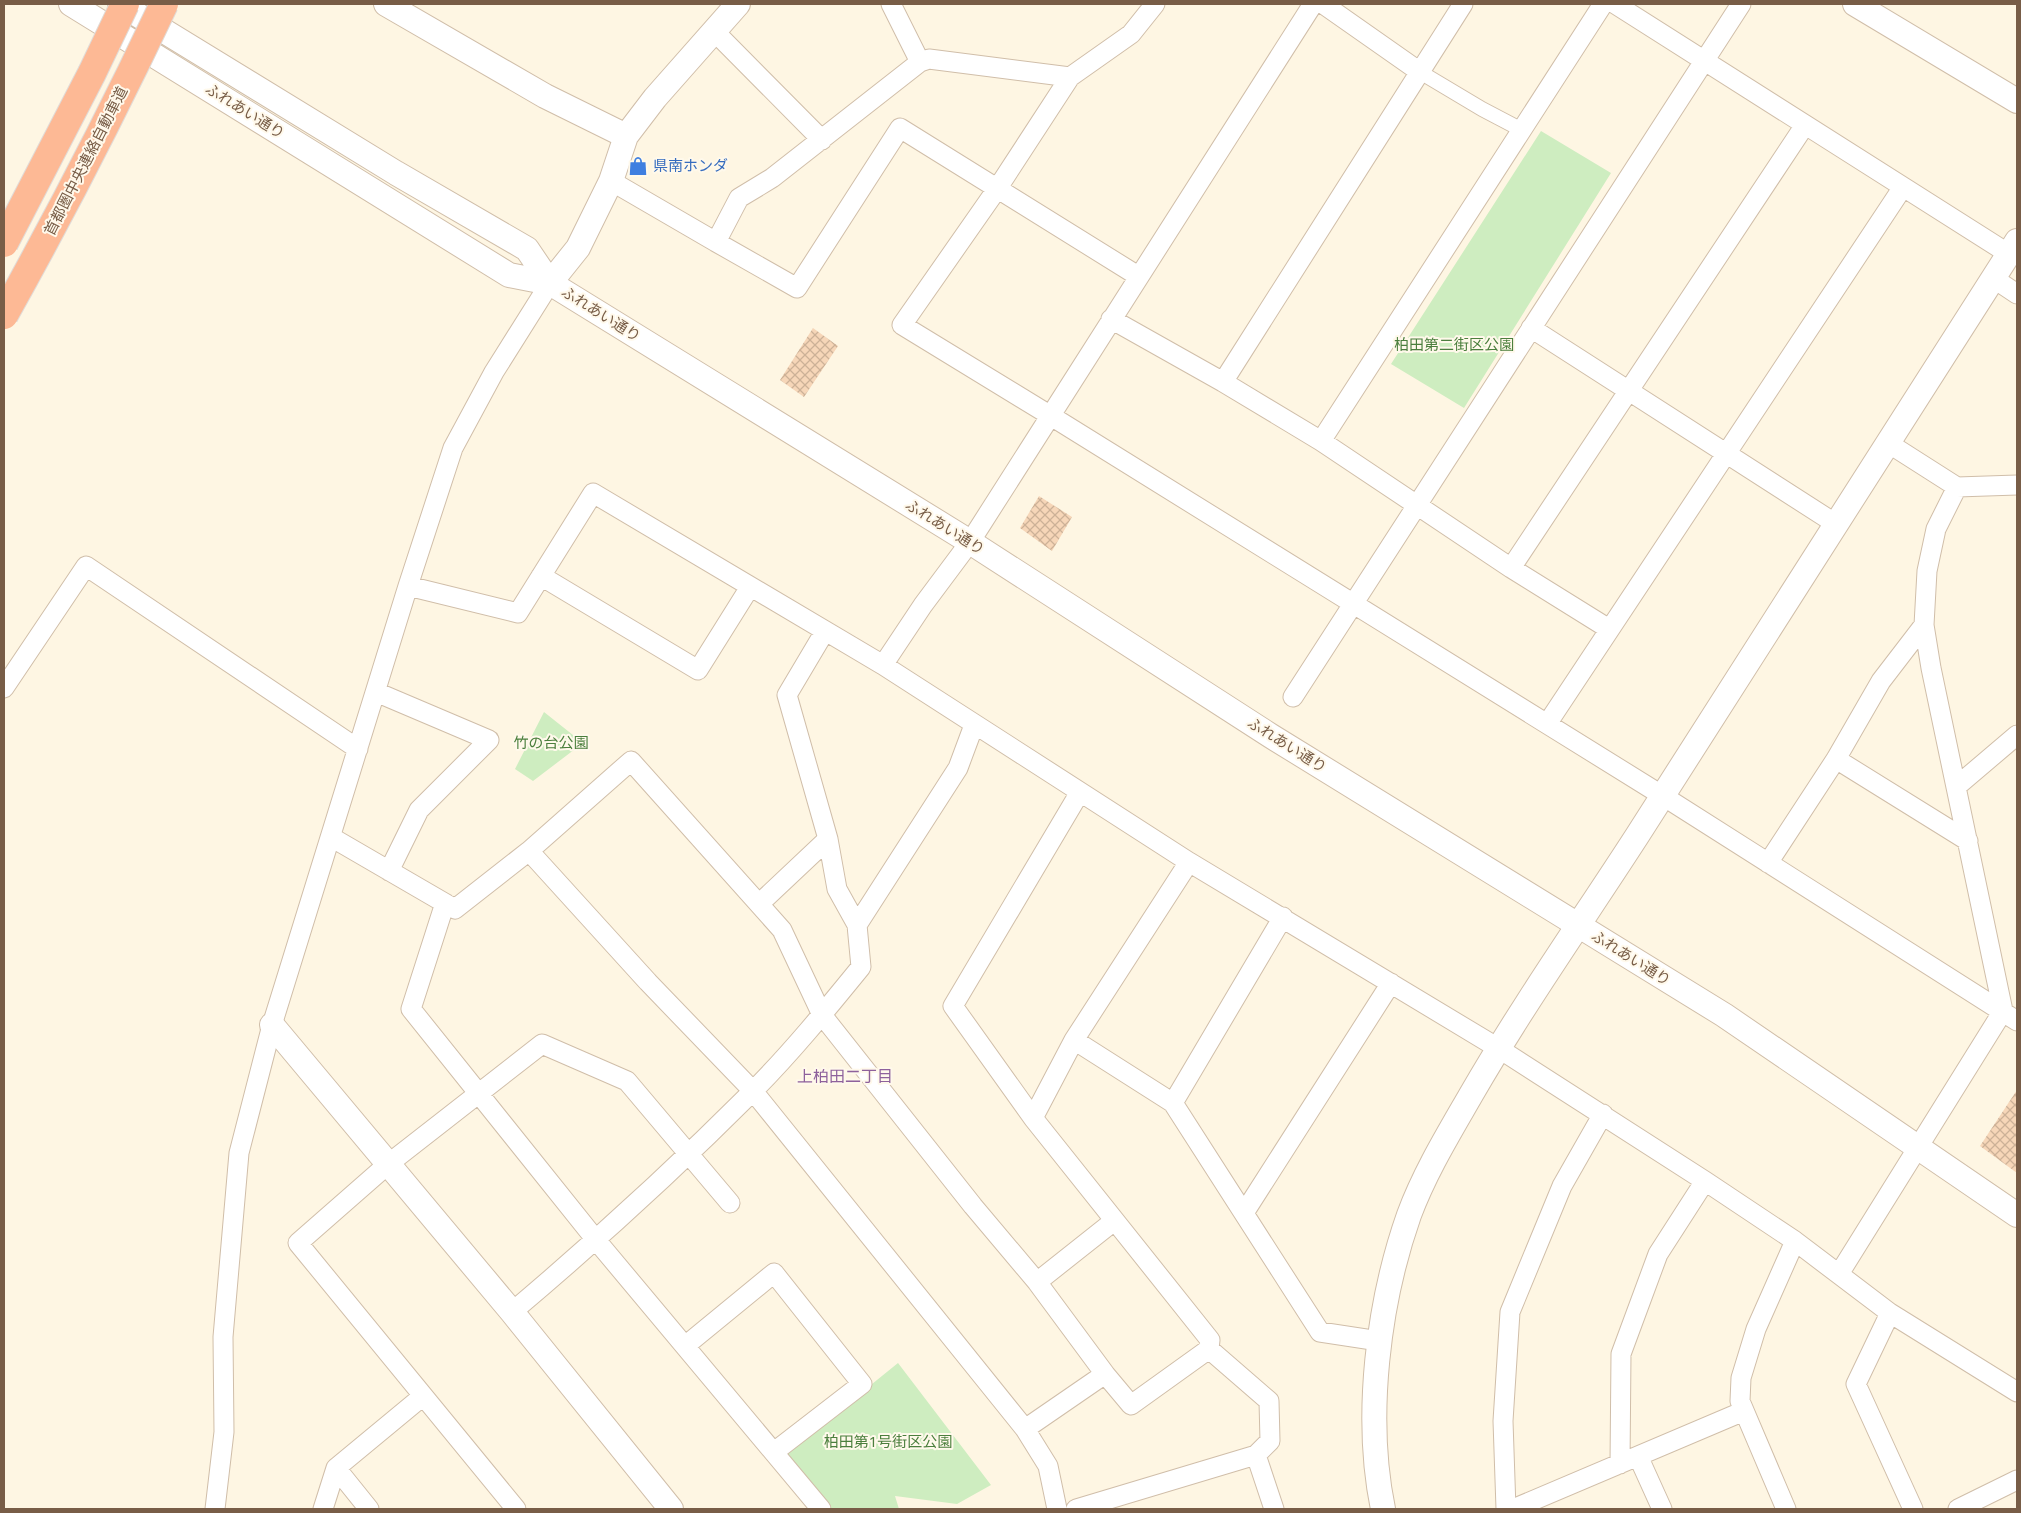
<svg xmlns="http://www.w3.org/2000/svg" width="2021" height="1513" font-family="'Noto Sans','Noto Sans JP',sans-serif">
<defs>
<pattern id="building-cross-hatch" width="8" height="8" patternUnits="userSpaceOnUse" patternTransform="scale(1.25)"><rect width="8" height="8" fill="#f6d6b8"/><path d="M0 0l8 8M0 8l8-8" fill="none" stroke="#ccb197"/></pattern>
</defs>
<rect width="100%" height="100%" fill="#fef6e3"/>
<path fill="#ceedc0" d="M1541 131 1611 173 1464 408 1391 364Z
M544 712 583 743 533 781 515 769Z
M898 1363 991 1485 957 1504 895 1496 899 1509H823L787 1466 788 1452Z"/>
<path fill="url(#building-cross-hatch)" d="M813 328 838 346 804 397 780 380Z
M1039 496 1072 517 1052 551 1020 528Z
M2017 1090V1173L1980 1146Z"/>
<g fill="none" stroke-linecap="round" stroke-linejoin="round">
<g stroke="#d0bea9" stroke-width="16">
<path id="pedestrian" d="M1420 72 1482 109 1522 130"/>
</g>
<g stroke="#d0bea9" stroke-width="21">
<path id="minor" d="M891 4 920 62
M1155 4 1131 34 1070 77 997 189 902 325 1051 416 1663 796 2017 1021
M1323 4 1420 72
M1615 4 2009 254
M715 32 822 140
M611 181 716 242 739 198 772 178 920 62 929 59 1070 77
M716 242 797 288 900 128 1138 276
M1993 278 2017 294
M1111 319 1223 382 1321 441 1511 568 1609 629
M1531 328 1836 524
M1223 382 1463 4
M1321 441 1603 4
M1888 443 1957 487 2017 485
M1511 568 1805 125
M541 576 698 670 750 587
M408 586 518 613 593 493 883 665 1189 862 1498 1048 1705 1181 1795 1241 1890 1313 2017 1392
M825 631 787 695 828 839 837 889 857 925
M883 665 923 605 970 542 1313 4
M4 688 86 566 358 749
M376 692 489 740 419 810 389 871
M1293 697 1741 4
M1547 724 1903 187
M1836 759 1968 841
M1957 786 2017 735
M331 837 455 909 529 851 648 982 753 1091 1025 1429 1048 1466 1057 1509
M529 851 631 761 782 930 822 1015 973 1206 1037 1282 1105 1374
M1768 863 1836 759 1881 681 1924 625
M445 903 411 1009 596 1240 821 1509
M759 904 828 839
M1074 1040 1173 1103 1320 1332 1379 1341
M1173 1103 1283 917
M1033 1118 953 1006 1080 792
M1244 1213 1391 983
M1839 1274 2003 1011 1931 668 1924 625 1927 571 1936 529 1957 487
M1037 1282 1114 1221
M512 1312C595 1242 675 1169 752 1092 791 1053 826 1010 861 967L857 925 958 768 974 725
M1890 1313 1856 1384 1913 1509
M685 1346 774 1273 862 1384 774 1452
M1025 1429 1105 1374 1131 1405 1209 1349 1210 1340 1033 1118 1074 1040 1189 862
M1256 1455 1274 1509
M1638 1456 1662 1509
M1620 1464 1621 1354 1658 1254 1705 1181
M336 1468 369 1509
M215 1509 224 1432 223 1337 239 1153 272 1025 408 586 453 448 494 372 550 283
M323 1509 336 1468 423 1396
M516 1509 298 1243 387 1165 542 1044 627 1081 730 1203
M1076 1509 1256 1455 1270 1441 1269 1401 1209 1349
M1506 1509 1503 1421 1510 1312 1562 1186 1603 1114
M1513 1509 1744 1411
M1786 1509 1740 1401 1741 1378 1756 1329 1795 1241
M1958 1509 2017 1480"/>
</g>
<g stroke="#d0bea9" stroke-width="26">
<path id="tertiary" d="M71 4 509 275 550 283 970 542 1271 736 1724 1015 2017 1215
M120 4 396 173 527 249 550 283
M386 4 545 96 626 136
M1855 4 2017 101
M550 283 578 248 611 181 626 136 655 98 738 4
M272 1025 512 1312 671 1509
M1383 1509C1364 1417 1378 1303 1409 1215 1425 1172 1449 1133 1472 1093 1523 1005 1582 921 1637 836 1765 638 1889 438 2017 241"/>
</g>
<use href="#pedestrian" stroke="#fff" stroke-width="14"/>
<use href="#minor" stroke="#fff" stroke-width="19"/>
<use href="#tertiary" stroke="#fff" stroke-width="24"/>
<g stroke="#e1dbd7" stroke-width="30" stroke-linecap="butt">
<path id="motorway-bridge" d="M4 243 92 73 125 4
M4 315C61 213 114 110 164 4"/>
</g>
<use href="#motorway-bridge" stroke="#fdb995" stroke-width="28"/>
</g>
<defs>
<g id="shop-bare" transform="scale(1.5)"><path d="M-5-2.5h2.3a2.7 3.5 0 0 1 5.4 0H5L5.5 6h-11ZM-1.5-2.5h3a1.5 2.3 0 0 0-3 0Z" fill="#3f7fe0" stroke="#fff9eb" stroke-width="2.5" paint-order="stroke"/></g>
</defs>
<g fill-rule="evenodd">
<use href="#shop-bare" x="638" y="166"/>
</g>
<g text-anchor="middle" stroke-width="4" stroke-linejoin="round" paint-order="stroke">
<g font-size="15" fill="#785d47" stroke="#fff9eb">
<text transform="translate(245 111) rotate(32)" y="5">ふれあい通り</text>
<text transform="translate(86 161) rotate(-63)" y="5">首都圏中央連絡自動車道</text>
<text transform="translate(601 314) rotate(32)" y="5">ふれあい通り</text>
<text transform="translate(945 527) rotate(32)" y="5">ふれあい通り</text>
<text transform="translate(1287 745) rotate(32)" y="5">ふれあい通り</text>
<text transform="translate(1631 958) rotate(32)" y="5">ふれあい通り</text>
</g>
<g font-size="15" fill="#366cbe" stroke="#fff9eb" text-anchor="start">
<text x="653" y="171">県南ホンダ</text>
</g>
<g font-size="15" fill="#4b7f3d" stroke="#fff9eb">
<text x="1454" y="350">柏田第二街区公園</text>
<text x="551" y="748">竹の台公園</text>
<text x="888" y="1447">柏田第1号街区公園</text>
</g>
<g font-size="16" fill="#8e619c" stroke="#fff9eb">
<text x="845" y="1082">上柏田二丁目</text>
</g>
</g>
<rect width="2021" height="1513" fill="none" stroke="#785d47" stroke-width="10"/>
</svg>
